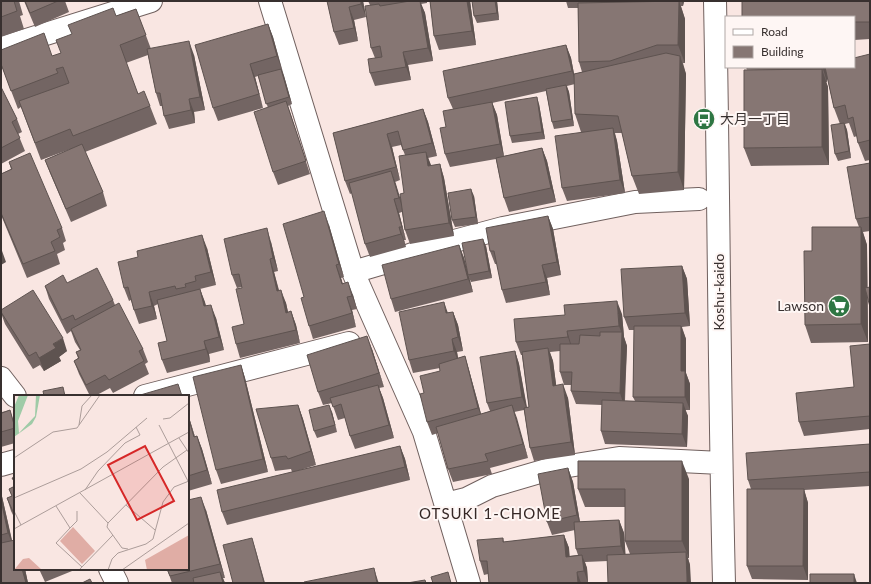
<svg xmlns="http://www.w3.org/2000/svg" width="871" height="584" font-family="Lato,'Noto Sans JP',sans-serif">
<rect width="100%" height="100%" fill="#f9e6e2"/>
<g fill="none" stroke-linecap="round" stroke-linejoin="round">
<g stroke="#70605e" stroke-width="24">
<path id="minor" d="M270 1 353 272 424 432 469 583
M715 1C719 195 719 389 724 583
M1 48 151 1
M353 272 404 257 432 247 503 228 635 202 699 199
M1 378 15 396
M145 396 349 343
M1 465 15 461
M446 504 466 499 492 486 550 469 619 458 721 463
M110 569 117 583"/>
</g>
<use href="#minor" stroke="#fff" stroke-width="22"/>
</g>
<path fill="#736563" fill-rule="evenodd" d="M1 1H19L23 15 20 16 24 29 1 37Z
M24 1H65L69 12 35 27Z
M88 1H95L88 2Z
M327 1H363L366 17 354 20 358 41 339 45 334 32Z
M368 1H427V3L421 4 425 13 433 61 408 65 411 80 375 86 370 73 375 58 371 48 370 5Z
M430 1H470L476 45 439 50 434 36Z
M497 1 499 20 477 23 474 16Z
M566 1H617V2H623V1H684L683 6H681L685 19V63H683L686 74 684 190 639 194 632 176 622 133H615L617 141 625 193 567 201 562 188 581 132 575 114V84L567 86 569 92 574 126 554 129 552 122 546 91 492 103 497 115 504 156 542 148 547 161 556 202 509 212 504 198 496 159 450 167 445 154 446 127 453 109 448 98 566 45 571 58 574 74 582 72 579 62 578 8H568Z
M870 1V39L854 40V17Z
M136 9 151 49 194 55 205 110 194 112 195 123 169 129 164 116 163 106H160L156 93 148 55 126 63 138 94 150 106 157 124 85 152 103 192 107 206 71 222 50 173 45 160 76 147 41 160 21 107 18 109 1 64 53 56 61 53 116 16Z
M268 24 273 37 292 104 288 106 310 174 278 185 273 172 268 108 258 76 255 77 263 108 218 121 213 108Z
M870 54V160L865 161 858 143 857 136 854 137 849 123 845 124 847 130 851 158 838 161 835 154 840 124 834 108 827 77V82H826L828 87 829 165 751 166 744 148V70L854 67Z
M1 87 17 119 22 132 18 134 25 151 1 164Z
M539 104 545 139 512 143 510 136Z
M423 109 428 122 437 156 428 158 431 166 440 164 444 178 454 236 410 244 405 230 402 212 399 213 406 240H404L406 247 370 257 365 244 352 193 350 194 345 181 333 133ZM401 145 405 155 404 193 400 199 395 182 400 180 392 147Z
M9 162 62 228 66 241 63 243 65 250 57 254 60 264 27 278 1 215V174L11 169Z
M870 163V231L863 232 867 245 868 342 811 343 805 325 812 251 859 227 856 219Z
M474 196 478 224 455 227 452 220Z
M548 216 553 229 561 275 547 278 550 295 506 303 502 290 497 264H495L490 251Z
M329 225 344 277 341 278 343 284 353 295 357 309 352 310 356 327 313 339 309 326 304 297Z
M271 242 278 271 274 272 279 290 286 303 288 312 291 311 296 325 300 343 240 358 236 344 244 324 242 288V287L237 288 232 275Z
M459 245 464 258 473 292 395 312 391 299Z
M486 246 492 278 471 282 468 275Z
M207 248 216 285 200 289 206 306 216 318 224 350 209 354 210 362 167 373 162 360 167 341 158 304 154 306 157 319 139 324 134 310 131 300 129 301 124 288Z
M682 266 687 279 690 326 682 327 686 339V373L690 384V410H685L688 416 687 447 605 444 601 431 602 405 576 404 571 391V385H564L560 372V351L550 352 553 361 556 385 568 398 575 455 534 461 530 448 524 410 514 412 528 458 490 468 492 474 453 482 448 469 438 433 432 435 427 422 424 393 440 371V368L413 373 409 360 448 313 453 312 458 325 463 351 457 352 458 358 465 356 469 370 481 414 490 411 487 403 515 351 519 364 527 407H529L522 355H521L516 342 622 314 624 337 627 346 625 401H635L633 397 634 330H629L624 317Z
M67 283 113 300 115 305 143 349 148 362 145 364 149 374 113 393 110 388 95 396H90L79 374 74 361 78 358 76 352 80 350 75 342 71 331 67 334 49 299 45 286Z
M1 310 67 351 59 357 61 361 44 371 40 365 33 369 5 324 1 313Z
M870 344V429L804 436 799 422 854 387Z
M372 349 384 387 379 388 383 398 394 438 355 449 350 436 345 418 338 420 332 403 323 405 318 392Z
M241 365 245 378 268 472 221 484 216 470Z
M298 405 303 419 316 465 297 471 400 446 405 459 410 480 227 525 222 512 292 472 291 469 275 471 271 458Z
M1 409 2 412 10 410 15 426V443L1 447Z
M332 412 337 432 317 438 314 431Z
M188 414 195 437 197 436 202 449 212 484 188 491Z
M870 444V486L804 490 808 503V580L752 579 747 566 751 489 748 480Z
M568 468 573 482 580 522 619 520 624 533 625 554H630L625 541V507H585L578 489 689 479V558H688L690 565 608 561 585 562 587 568 588 583H489L488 574 484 575 480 561 503 538 504 542 564 535 569 548V556L578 555 576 549 575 530 552 535 547 522Z
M15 486V519L11 511 7 498 12 496 9 489Z
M1 492 12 540 25 569 28 583H1Z
M206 510 225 578H223L225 583H172L167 569Z
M39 569H77L45 582Z"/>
<path fill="#5e5350" d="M361 1H363L366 17 361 4Z
M420 1 425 13 433 61 428 48Z
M467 1H470L476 45 472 31Z
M495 1H497L499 20 497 13Z
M679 1 685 19V63L678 45Z
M682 1H684L683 6Z
M349 7 354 20 358 41 354 28Z
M268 24 273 37 282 70 277 56Z
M189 41 194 55 205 110 200 97Z
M566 45 571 58 576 84 572 71Z
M403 52 408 65 411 80 406 67Z
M680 56 686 74 684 190 678 172Z
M250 64 255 77 263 108 259 94Z
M823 67H827V82L823 69Z
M281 69 284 76 292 104 289 97Z
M822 69 828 87 829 165 822 147Z
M566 85 569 92 574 126 572 119Z
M537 97 539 104 545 139 542 132Z
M189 99 194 112 195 123 191 110Z
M492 102 497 115 504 157 500 144Z
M423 109 428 122 437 156 432 143Z
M844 123 847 130 851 158 849 151Z
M613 128 617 141 625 193 620 180Z
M387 134 392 147 400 180 396 167Z
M542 148 547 161 556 202 551 188Z
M426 152 431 165 432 179 428 166Z
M440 164 444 178 454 236 449 223Z
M391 171 396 184 404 211 399 198Z
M471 189 474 196 478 224 476 217Z
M394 199 399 213 406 240 402 227Z
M324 211 329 225 344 277 339 264Z
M548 216 553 229 561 275 557 262Z
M399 227 404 240 406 247 401 234Z
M861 227 867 245 868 342 861 324Z
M267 228 271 242 278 271 273 258Z
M202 235 207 248 216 285 211 272Z
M483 239 486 246 492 278 489 271Z
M459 245 464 258 473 292 468 279Z
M1 248 6 262 1 265Z
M270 259 274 272 282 304 277 291Z
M336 265 341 278 346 297 342 284Z
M542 265 547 278 550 295 546 282Z
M682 266 687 279 690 326 685 313Z
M348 282 353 295 357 309 352 296Z
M200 289 205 302 209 319 204 306Z
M281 290 286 303 291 326 286 313Z
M149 292 154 306 157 319 152 306Z
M347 297 352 310 356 327 352 313Z
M617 301 622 314 624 337 627 346 624 406 620 393 622 334 619 326Z
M444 302 449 316 446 313Z
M211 305 216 318 224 350 219 337Z
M291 311 296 325 300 343 296 330Z
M453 312 458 325 463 351 458 337Z
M681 326 686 339V373L690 384V410L685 397 681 371Z
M567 331 571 344 572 350 568 337Z
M367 336 372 349 384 387 379 373Z
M63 338 67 351 59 357 61 361 44 371 39 358 53 344Z
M452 339 457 352 459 364 454 351Z
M204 341 209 354 210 362 206 349Z
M548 348 553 361 558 399 553 386Z
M515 351 519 364 527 410 522 397Z
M465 356 469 370 483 421 478 408Z
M241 365 245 378 268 472 263 459Z
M563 384 568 398 575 455 571 442Z
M378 385 383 398 394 438 389 425Z
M683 403 688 416 687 447 682 434Z
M298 405 303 419 316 465 311 451Z
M329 405 332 412 337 432 335 425Z
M512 405 517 418 528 458 523 444Z
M188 414 199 450 188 416Z
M197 436 202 449 212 484 207 470Z
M400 446 405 459 410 480 405 467Z
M682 461 689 479V558L682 541Z
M568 468 573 482 581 528 577 515Z
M804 489 808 503V580L803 566Z
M1 492 13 546 8 533 1 500Z
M201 497 206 510 225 578 220 564Z
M619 520 624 533 626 560 621 546Z
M564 535 569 548 571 570 566 557Z
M252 538 256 551 265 583H264Z
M686 552 690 565 691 583H687Z
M582 555 587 568 588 583 584 571Z
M374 568 378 581 379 583H377Z
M22 569H25L28 583H26Z
M220 572 225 583H223Z
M577 572 581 583H578Z
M854 574 857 583H854Z"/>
<path fill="#867673" stroke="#5e5350" d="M1 1H14L17 11 1 17Z
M25 1H58L30 13Z
M327 1H361V4L349 7 354 28 334 32Z
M410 1H420L428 48 403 52 406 67 370 73 368 59 382 57 380 46 371 48 365 6 379 4 380 6Z
M430 1H467L472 31 434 36Z
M472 1H495L497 13 474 16Z
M679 1 678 45H657L610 61 579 62 578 3Z
M742 1H870V22H854V17H742Z
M113 8 116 16 136 9 146 35 120 45 138 94 144 91 150 106 73 136 70 129 35 143 19 101 69 83 63 67 56 69 58 73 11 91 1 64V50L44 33 52 56 61 53 56 40 72 34 68 25Z
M268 24 277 56 250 64 259 94 213 108 195 45Z
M189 41 200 97 189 99 191 110 164 116 160 93H156L147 49Z
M566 45 572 71 448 98 443 71Z
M666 53 680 56 678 172 632 176 618 116 575 114 574 74Z
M870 54V140L858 143 853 117 848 119 845 105 834 108 825 67H854V58Z
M747 67H823V69H747Z
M281 69 289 97 266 104 258 75Z
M822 69V147L744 148V70Z
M566 85 572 119 552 122 546 89Z
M1 87 17 119 12 122 20 138 1 148Z
M537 97 542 132 510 136 505 102Z
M286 101 306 161 273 172 254 112Z
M492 102 500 144 445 154 440 128 446 127 443 111Z
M423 109 432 143 403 150 398 131 387 134 396 167 345 181 333 133Z
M844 123 849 151 835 154 831 125Z
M613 128 620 180 562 188 555 136Z
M82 144 103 192 66 209 45 160Z
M542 148 551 188 504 198 496 158Z
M426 152 428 166 440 164 449 223 405 230 400 194 404 193 399 156Z
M30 153 62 228 57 230 60 237 51 242 55 251 23 264 1 213V174L12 169 9 162Z
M870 163V217L856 219 847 167Z
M391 171 399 198 394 199 402 227H399L401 234 365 244 349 183Z
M471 189 476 217 452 220 448 193Z
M324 211 339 264 336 265 342 284 348 282 352 296 347 297 352 313 309 326 301 298 304 297 283 224Z
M548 216 557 262 542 265 546 282 502 290 494 251H490L486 228Z
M812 227H861V324L805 325 804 251H812Z
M267 228 273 258 270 259 277 291 281 290 286 313 291 311 296 330 236 344 232 327 244 324 236 289 242 288 239 274 232 275 224 239Z
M202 235 211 272 195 276 196 281 185 284 186 287 176 289 175 286 149 292 152 306 134 310 128 287 124 288 118 262 138 257 137 251Z
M483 239 489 271 468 275 462 243Z
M459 245 468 279 391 299 382 265Z
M682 266 685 313 624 317 621 269Z
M97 268 113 300 75 320 73 315 62 320 45 286 63 275 67 283Z
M870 287V307L865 288Z
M200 289 204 306 211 305 219 337 204 341 206 349 162 360 158 343 167 341 157 300Z
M33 290 63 338 53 344 56 348 39 358 36 352 29 356 1 312V310Z
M617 301 619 326 567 331 568 337 516 342 514 319 565 315 564 305Z
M444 302 446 313 453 312 458 337 452 339 454 351 409 360 399 312Z
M119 303 143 349 139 351 144 361 109 380 105 375 86 385 74 361 79 358 76 352 81 350 71 329Z
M634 326H681V371H685V397H633Z
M600 332H622L620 393 571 391 572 372H560V344H579L580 335 600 336Z
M367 336 379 373 318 392 307 355Z
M870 344V416L799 422 796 393 854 387 850 346Z
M548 348 553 386 563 384 571 442 530 448 524 408 529 407 522 352Z
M515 351 522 397 487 403 480 357Z
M465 356 478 408 427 422 420 394 424 393 420 376 440 371 439 364Z
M241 365 263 459 216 470 193 377Z
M178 384 182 396H137Z
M378 385 389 425 350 436 341 404 333 407 330 398Z
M63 387 65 396H44L43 391Z
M602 400 683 403 682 434 601 431Z
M298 405 311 451 288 459 286 456 271 458 256 409Z
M329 405 335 425 314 431 309 410Z
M512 405 523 444 485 454 488 461 448 469 436 427Z
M10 410 15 428 1 432V411L2 413Z
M188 416 194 437 197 436 207 470 188 476Z
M870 444V472L748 480 746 453Z
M400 446 405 467 222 512 217 490Z
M578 461H682V541H625V489H578Z
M568 468 577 515 547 522 538 474Z
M15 477V483L12 478Z
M15 486V516L7 498 12 496 9 489Z
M747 489H804L803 566H747Z
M201 497 220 564 170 576 167 569H188V500Z
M1 500 8 533 1 535Z
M619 520 621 546 576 549 574 522Z
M564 535 566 557 582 555 584 571 577 572 578 583H489L487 561H480L477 540 503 538V542Z
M252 538 264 583H233L223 545Z
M15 540V569H22L26 583H1V543Z
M686 552 687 583H608L607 555Z
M374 568 377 583H304V582Z
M220 572 223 583H194L193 578Z
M448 572 451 583H433L431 577Z
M810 574H854V583H810Z
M90 579 92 583H82Z
M425 580 426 583H407Z"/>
<defs>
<g id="bus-disc" transform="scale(1.15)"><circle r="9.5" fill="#2e7643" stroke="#fef6f4"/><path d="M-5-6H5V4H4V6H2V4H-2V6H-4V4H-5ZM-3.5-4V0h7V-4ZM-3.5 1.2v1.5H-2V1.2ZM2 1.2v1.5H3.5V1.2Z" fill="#fff"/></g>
<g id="supermarket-disc" transform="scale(1.15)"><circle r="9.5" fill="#2e7643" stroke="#fef6f4"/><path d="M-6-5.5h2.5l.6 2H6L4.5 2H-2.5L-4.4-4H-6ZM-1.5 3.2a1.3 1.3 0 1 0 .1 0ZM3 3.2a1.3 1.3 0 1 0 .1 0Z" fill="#fff"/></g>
</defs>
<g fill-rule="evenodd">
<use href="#bus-disc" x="704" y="119"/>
<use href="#supermarket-disc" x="839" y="306"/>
</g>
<g text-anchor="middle" stroke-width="4" stroke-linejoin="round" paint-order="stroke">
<g font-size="14" fill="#38302f" stroke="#fef6f4" text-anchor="start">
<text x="720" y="124">大月一丁目</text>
<text x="824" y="311" text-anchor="end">Lawson</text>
</g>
<g font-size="14" fill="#38302f" stroke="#fef6f4">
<text transform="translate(719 292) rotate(-90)" y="5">Koshu-kaido</text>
</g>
<g font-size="15" letter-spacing="1" fill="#352725" stroke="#fef6f4">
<text x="490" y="519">OTSUKI 1-CHOME</text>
</g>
</g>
<g transform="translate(14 395)">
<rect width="175" height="175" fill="#f9e6e2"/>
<path d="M59 132 81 156 68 169 46 146ZM175 140V175H133L131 165ZM15 163 28 175H0L9 164Z" fill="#e0ada5"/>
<path d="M5 0H14L4 26 5 38 21 21 22 0H26L22 22 18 29 0 42V12Z" fill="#9fcba7"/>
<path fill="none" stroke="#ac9d9a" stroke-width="1" d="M149 24 156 23 175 8M65 30 68 11 78 0M145 30 175 88M165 43 175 58M0 63 39 37 63 33 86 0M71 95 84 76 111 48 126 40 122 32M66 98 94 128 93 132 108 153 114 154M0 103 67 74 93 57 133 23M112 110 141 135M42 111 56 133 42 148 68 172M0 116 7 130 0 134M94 128 149 72 173 55M7 130 175 37M56 133 63 126V116M65 175 99 140M94 175 98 164 104 158 132 149 139 144 149 107 160 92 175 86M108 175 175 128"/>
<path fill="#d62828" fill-opacity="0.15" stroke="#d62828" stroke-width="2" d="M131 51 160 106 123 125 94 70Z"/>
<rect width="175" height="175" fill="none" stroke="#38302f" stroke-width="2"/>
</g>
<rect width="871" height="584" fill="none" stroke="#38302f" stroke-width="4"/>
<rect x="725" y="16" width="130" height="52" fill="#fef6f4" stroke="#afa7a5"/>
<rect x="733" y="29" width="20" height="6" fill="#ffffff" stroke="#afa7a5"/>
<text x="761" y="36" font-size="12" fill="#38302f">Road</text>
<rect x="733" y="46" width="20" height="12" fill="#867673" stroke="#afa7a5"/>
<text x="761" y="56" font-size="12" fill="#38302f">Building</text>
</svg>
